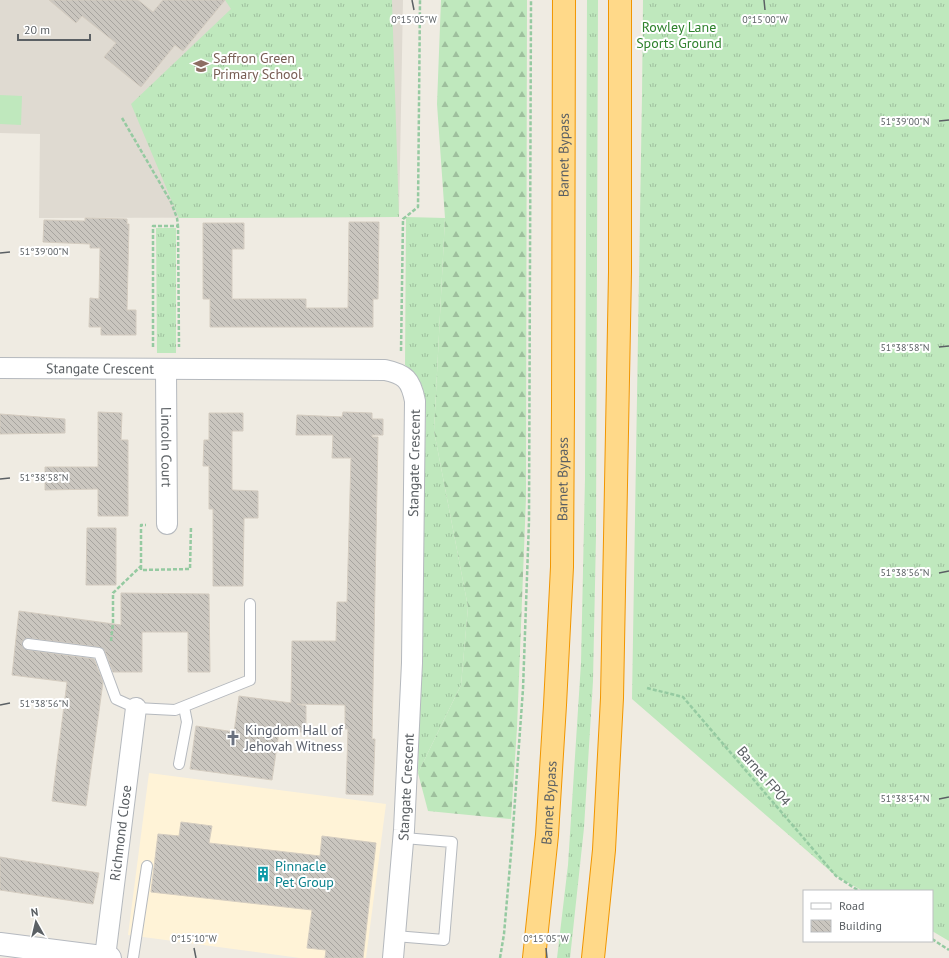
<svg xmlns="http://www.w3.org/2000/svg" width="949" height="958" font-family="'PT Sans',sans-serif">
<defs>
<pattern id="grass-tufts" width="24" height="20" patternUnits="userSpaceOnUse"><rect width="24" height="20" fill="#bfe8bd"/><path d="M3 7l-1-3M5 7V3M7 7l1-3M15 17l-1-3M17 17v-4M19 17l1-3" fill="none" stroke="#9ebf9d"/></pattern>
<pattern id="forest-firs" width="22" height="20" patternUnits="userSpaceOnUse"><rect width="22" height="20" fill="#bfe8bd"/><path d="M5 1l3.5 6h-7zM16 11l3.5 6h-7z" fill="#9ebf9d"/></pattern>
<pattern id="building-back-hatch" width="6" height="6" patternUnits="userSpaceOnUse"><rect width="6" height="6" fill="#cac6bf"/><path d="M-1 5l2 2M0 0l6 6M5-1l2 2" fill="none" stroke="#a7a49f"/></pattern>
</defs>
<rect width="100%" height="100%" fill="#efebe2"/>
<path fill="#fff3d7" d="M149 773 386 804 366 958H300L128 935Z"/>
<path fill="#dfdad1" d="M0 0H403L399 217 39 218 40 134 0 133Z"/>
<path fill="url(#grass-tufts)" d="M225 0H392L399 217 179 218 131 104 231 9Z
M587 0H598L596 536 593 681 584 828 570 958H557L568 865 581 663 585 479Z
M643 0H949V941L932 931V891H863L836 876 632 699 642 95Z
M406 217 445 218 434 431 468 607 461 685 418 773 426 404C423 384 421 379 405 365Z
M156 228H176V353H157Z"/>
<path fill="url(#forest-firs)" d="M441 0H527L526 498 517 728 511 819 428 811 418 773 461 685 468 607 434 431 445 218 437 104Z"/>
<path fill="#bfe8bd" d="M0 95 22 96 21 125 0 124Z"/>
<path fill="url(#building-back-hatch)" stroke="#d4ccc0" d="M49 0H138L153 12 163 0H225L183 51 175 45 141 87 104 57 116 43 82 16 76 23Z
M85 218 127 219V224H129L127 310H136V335H101V327H89L90 298 99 299 100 248H90V244L43 242 44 220 85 221Z
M349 222H379L378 299H373V327H210V299H203V223H244V249H232V299H306V308H348Z
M98 412 122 413 121 440H128V516H98V489L45 490V467H98Z
M343 412 372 413V419H383V435H372V437H378L372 739H375L373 795 346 794 348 729H345V705L297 704 306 706V732H279L272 780 190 769 196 726 234 732 239 696 291 703 292 641H336L337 602H347L351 458H332L333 435H296L297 415 342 417Z
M209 413H243V431H232V490L258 491V518H244L243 586H213V509H209V466H203L204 440H209Z
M0 414 65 419V433L0 434Z
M87 528H116V585H86Z
M121 593 209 594 210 672H188V632H142V672H113L105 651 100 647 29 638 23 640 22 646 27 650 94 659 103 682 86 806 52 801 67 682 12 675 19 611 121 625Z
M181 822 212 826 209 843 320 856 322 836 376 843 363 958H325L326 950 307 948 312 910 151 892 158 834 179 836Z
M0 857 99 873 93 904 0 890Z"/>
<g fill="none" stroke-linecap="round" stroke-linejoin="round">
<g stroke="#b5b9be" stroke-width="12">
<path id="lane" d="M28 644 99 653 116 699 136 708 175 710 250 680V604
M179 764 187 722 184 707
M395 936 444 940 452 842 404 838
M133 958 147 866"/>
</g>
<g stroke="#b5b9be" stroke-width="22">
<g id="street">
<path id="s1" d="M0 368 385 370C405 374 411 380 415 401L412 663 404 830 393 958"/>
<path id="s2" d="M166 370 167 524"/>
<path id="s3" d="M105 957 136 708"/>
</g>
</g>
<g stroke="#b6bac0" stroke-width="24">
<path id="secondary" d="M0 944 110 958"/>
</g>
<g stroke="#f19600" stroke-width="24">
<g id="highway">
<path id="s4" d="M534 958 547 835 555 705 562 567 563 406 564 0"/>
<path d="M593 958 604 850 612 698 620 272V0"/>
</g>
</g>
<path stroke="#95caa1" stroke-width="2.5" stroke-dasharray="4 2" stroke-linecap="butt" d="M122 118 171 202 177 218 178 226
M153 347V226H178L179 347
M401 351 403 219 418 207 420 0
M141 566V570L190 569 191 526
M111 641 113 623V593L141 566V525H146
M647 688 683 697 836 876 859 891
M932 939 949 950
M500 958 504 934 512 842 523 689 529 521 531 0"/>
<use href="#lane" stroke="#fff" stroke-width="10"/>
<use href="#street" stroke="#fff" stroke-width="20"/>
<use href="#secondary" stroke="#fff" stroke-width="22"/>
<use href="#highway" stroke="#ffd989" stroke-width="22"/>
</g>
<path fill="none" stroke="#5b6064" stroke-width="1.5" d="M412 0 414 10M764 0 765 10M939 121 949 120M0 253 10 252M939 347 949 346M0 479 10 478M939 573 949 571M0 705 10 703M939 799 949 797M194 948 196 958M546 948 547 958"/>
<defs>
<g id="school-bare" transform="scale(1.2)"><path d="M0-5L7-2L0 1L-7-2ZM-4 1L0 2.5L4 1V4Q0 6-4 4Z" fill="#8d6e63" stroke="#fff" stroke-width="2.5" paint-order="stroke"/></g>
<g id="church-bare" transform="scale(1.2)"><path d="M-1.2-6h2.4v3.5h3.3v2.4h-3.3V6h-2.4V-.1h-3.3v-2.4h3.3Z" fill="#6b7280" stroke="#fff" stroke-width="2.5" paint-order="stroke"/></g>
<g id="building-bare" transform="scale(1.2)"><path d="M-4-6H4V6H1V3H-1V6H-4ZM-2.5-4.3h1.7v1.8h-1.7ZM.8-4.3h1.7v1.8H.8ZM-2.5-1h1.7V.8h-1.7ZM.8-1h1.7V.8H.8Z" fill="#0f9aa8" stroke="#fff" stroke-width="2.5" paint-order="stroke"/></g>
</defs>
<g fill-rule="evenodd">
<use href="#school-bare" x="201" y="66"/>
<use href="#church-bare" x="233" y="738"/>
<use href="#building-bare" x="263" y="874"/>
</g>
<g text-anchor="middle" stroke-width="4" stroke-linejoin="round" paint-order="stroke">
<g font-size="14" fill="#2f822d" stroke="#fff">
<text x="679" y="32">Rowley Lane<tspan x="679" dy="16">Sports Ground</tspan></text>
</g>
<g font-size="14" fill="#785e54" stroke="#fff" text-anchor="start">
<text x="213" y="63">Saffron Green<tspan x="213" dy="16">Primary School</tspan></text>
</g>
<g font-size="14" fill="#5b6064" stroke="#fff">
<text dy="5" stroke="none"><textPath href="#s4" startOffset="804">Barnet Bypass</textPath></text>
<text dy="5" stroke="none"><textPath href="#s1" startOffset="100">Stangate Crescent</textPath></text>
<text dy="5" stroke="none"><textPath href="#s2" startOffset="77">Lincoln Court</textPath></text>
<text transform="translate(414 463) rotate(-89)" y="5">Stangate Crescent</text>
<text dy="5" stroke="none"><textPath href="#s4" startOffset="480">Barnet Bypass</textPath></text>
<text transform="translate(764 776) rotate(49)" y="5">Barnet FP04</text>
<text transform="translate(406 787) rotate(-87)" y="5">Stangate Crescent</text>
<text dy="5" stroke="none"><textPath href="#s4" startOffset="156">Barnet Bypass</textPath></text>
<text dy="5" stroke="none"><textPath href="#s3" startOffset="125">Richmond Close</textPath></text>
</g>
<g font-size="14" fill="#5b616d" stroke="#fff" text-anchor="start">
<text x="245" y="735">Kingdom Hall of<tspan x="245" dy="16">Jehovah Witness</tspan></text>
</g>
<g font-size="14" fill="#0d838f" stroke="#fff" text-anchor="start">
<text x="275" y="871">Pinnacle<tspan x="275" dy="16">Pet Group</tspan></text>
</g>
</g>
<g font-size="10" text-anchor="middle" fill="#5b6064" stroke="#fff" stroke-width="4" stroke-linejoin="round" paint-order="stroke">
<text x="414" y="23">0°15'05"W</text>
<text x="765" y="23">0°15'00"W</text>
<text x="905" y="125">51°39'00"N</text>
<text x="44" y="255">51°39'00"N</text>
<text x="905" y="351">51°38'58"N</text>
<text x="44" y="481">51°38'58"N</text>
<text x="905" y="576">51°38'56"N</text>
<text x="44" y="707">51°38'56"N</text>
<text x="905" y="802">51°38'54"N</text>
<text x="194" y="942">0°15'10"W</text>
<text x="546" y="942">0°15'05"W</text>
</g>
<rect x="803" y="890" width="130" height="52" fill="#ffffff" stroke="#bdbfc1"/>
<rect x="811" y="903" width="20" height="6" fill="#ffffff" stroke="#bdbfc1"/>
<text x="839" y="910" font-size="12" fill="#5b6064">Road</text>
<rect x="811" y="920" width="20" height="12" fill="url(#building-back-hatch)" stroke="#bdbfc1"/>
<text x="839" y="930" font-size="12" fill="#5b6064">Building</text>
<g transform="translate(36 922) rotate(352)" stroke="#ffffff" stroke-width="3" paint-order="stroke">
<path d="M0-3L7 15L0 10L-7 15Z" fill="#5b6064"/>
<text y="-6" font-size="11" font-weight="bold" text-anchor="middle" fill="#5b6064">N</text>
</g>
<path d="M18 34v6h72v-6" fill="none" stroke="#5b6064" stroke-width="2"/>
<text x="24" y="34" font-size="12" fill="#5b6064" stroke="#ffffff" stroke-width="3" paint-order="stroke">20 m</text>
</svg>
